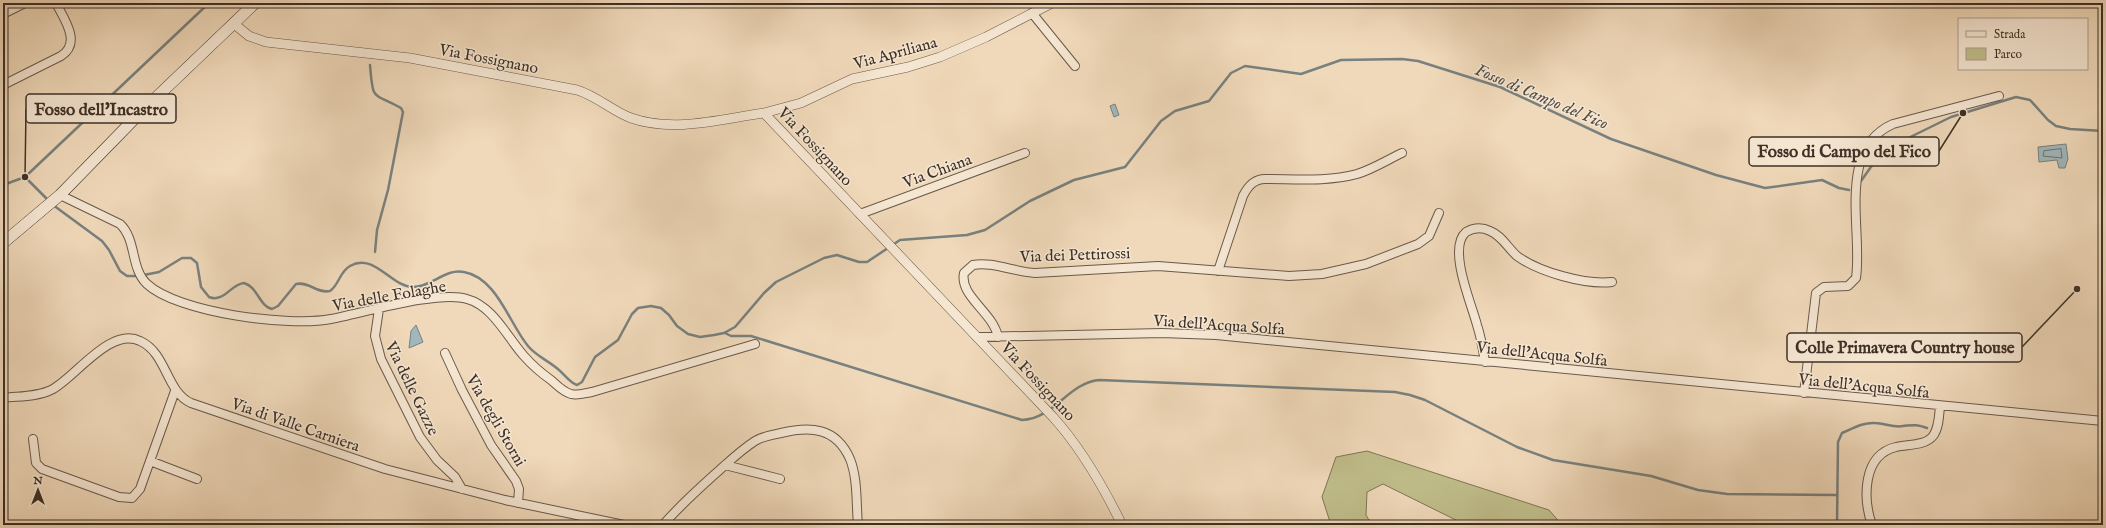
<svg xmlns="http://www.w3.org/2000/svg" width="2106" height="528" font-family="'IM FELL English',serif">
<rect width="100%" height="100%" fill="#f0d9ba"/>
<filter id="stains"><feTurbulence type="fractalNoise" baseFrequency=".005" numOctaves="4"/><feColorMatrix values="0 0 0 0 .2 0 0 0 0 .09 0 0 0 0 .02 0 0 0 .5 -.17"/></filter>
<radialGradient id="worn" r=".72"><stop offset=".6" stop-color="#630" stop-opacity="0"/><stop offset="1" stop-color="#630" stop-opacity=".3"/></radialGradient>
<path fill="#c0be8b" stroke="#7e7758" d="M1367 451 1549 510 1562 525H1466L1383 484 1367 492 1366 515 1372 525H1331L1322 497 1336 457Z"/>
<path fill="#a0b7bb" stroke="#78817f" d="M1115 104 1119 115 1114 117 1110 106Z
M2066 144 2068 159 2065 168H2059L2057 160 2039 162 2038 147Z
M416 325 423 342 409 348 411 331Z"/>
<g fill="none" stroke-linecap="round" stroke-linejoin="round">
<path stroke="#6e7470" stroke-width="1" d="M2061 149 2062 158 2043 156 2044 151Z"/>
<path stroke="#78817f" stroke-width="2.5" d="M370 65C373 102 372 92 401 108L403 112 388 190 377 230 375 252
M25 177 48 200
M1861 181 1878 157 1892 146 1951 117 2016 97 2030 100 2048 120 2056 126 2070 129 2103 131
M3 185 25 177 209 3
M53 205 102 241 109 250 120 271 127 276H139L159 272 182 258H191L197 263 201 287 209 297C224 303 231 284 244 283 258 287 259 306 272 309L278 306 296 284C309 281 317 294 330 291 339 285 340 271 350 266 374 252 391 287 413 287 432 287 445 268 464 272 497 278 509 323 528 346 536 356 549 361 559 370 565 375 570 383 577 385L582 382 595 357 618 340 632 314 638 308 651 306 661 308 669 315 677 326 688 334 700 337 714 335 724 333 735 327 764 293 776 282 824 258 837 255 859 262H867L900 240 967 235 985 230 1030 201 1074 180 1125 167 1161 121 1175 111 1209 101 1231 73 1245 66 1301 74 1341 60 1402 59 1418 61 1500 87 1611 139 1716 175 1765 188 1822 180 1839 188 1849 190
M725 333 731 336H751L1022 420C1054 419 1068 383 1099 380L1395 392 1410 395 1425 400 1517 447 1553 460 1651 476 1698 490 1727 494 1837 495
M1837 525 1838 442 1842 433C1852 429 1863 422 1875 423 1884 423 1894 428 1903 426 1914 425 1916 424 1927 428"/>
<g stroke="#6a5a4b" stroke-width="10">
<path id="minor" d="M1032 13 1075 66
M3 14 25 3
M3 85 61 56C82 43 64 19 56 3
M60 195 120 224C137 240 130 268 147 284 178 313 289 327 331 319 363 313 439 290 467 299 493 306 507 337 524 356 532 365 541 373 551 380 557 385 563 392 571 394 578 396 585 393 592 392L755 344
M860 214 1025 153
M1218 271 1243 196C1248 186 1254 179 1265 179 1295 179 1328 182 1357 174 1373 169 1387 160 1402 153
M379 309 375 336 381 359 420 437 437 460 455 477 462 489
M977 337 1162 333 1216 335 2103 421
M998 337C993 312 959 296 964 273L973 265C991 261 1015 272 1035 273L1158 266 1289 276 1322 274 1366 264 1418 244 1429 236 1439 213
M445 353 462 390 491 445 516 481 519 489 518 503
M1485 362C1483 349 1481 337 1477 325 1472 305 1447 248 1466 232 1473 228 1482 227 1490 231 1501 235 1508 248 1517 256 1539 272 1585 285 1612 282
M1804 393 1816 293 1824 287 1848 286 1856 278C1863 231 1836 149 1893 124L1999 96
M3 398C18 396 37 397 51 390 74 379 110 326 140 341 167 353 166 392 191 403L385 469 505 500 624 525
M33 439 36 463 42 469 119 497 132 498 140 489 175 391
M150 461 197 479
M725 465 780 479
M663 525C682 503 703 485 724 466 734 457 744 448 755 441 763 436 772 435 781 433 810 426 836 427 850 459 858 479 856 504 858 525
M1872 525C1863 499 1862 455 1896 447 1907 444 1925 446 1933 436 1939 428 1939 416 1940 406"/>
</g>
<g stroke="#6a5a4b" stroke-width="10">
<path id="tertiary" d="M233 23 249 36 266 42 410 58 577 90C597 96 612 111 631 118 674 133 721 119 764 113L1053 417C1082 449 1103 486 1122 525
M764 113 801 103 852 79 908 67 940 57 986 37 1052 3"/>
</g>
<g stroke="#3d3026" stroke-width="12">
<path id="secondary" d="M3 243 60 195 142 111 255 3"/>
</g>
<use href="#minor" stroke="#f5e6d2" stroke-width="8"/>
<use href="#tertiary" stroke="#f5e6d2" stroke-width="9"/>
<use href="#secondary" stroke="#f5e6d2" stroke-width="11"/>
</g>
<g text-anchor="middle" stroke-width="3" stroke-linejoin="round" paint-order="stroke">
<g font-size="16" fill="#3d3026" stroke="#f5e6d2">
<text transform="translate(895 52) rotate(-15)" y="6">Via Apriliana</text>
<text transform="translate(489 58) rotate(11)" y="6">Via Fossignano</text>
<text transform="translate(816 146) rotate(47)" y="6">Via Fossignano</text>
<text transform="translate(937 170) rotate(-20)" y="6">Via Chiana</text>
<text transform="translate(1075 254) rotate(-2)" y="6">Via dei Pettirossi</text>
<text transform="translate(389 295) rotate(-10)" y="6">Via delle Folaghe</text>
<text transform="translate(1219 324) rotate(4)" y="6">Via dell'Acqua Solfa</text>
<text transform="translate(1542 353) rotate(6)" y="6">Via dell'Acqua Solfa</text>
<text transform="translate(1039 381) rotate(47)" y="6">Via Fossignano</text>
<text transform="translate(1864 385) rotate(6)" y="6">Via dell'Acqua Solfa</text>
<text transform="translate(413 388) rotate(64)" y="6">Via delle Gazze</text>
<text transform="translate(497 420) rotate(60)" y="6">Via degli Storni</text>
<text transform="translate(296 424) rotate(19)" y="6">Via di Valle Carniera</text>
</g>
<g font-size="17" font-style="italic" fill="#514b44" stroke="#f5e6d2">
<text transform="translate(1542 96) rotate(23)" y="6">Fosso di Campo del Fico</text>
</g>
</g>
<path fill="none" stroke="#3d3026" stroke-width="1.5" d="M25 177L26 109M1963 113L1939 151M2077 289L2022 347"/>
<g fill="#3d3026" stroke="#f5e6d2" stroke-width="1.5">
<circle cx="25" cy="177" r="4"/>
<circle cx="1963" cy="113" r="4"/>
<circle cx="2077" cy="289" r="4"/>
</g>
<g fill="#f5e6d2" stroke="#3d3026" stroke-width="1.5">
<rect x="26" y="94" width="150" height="29" rx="4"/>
<rect x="1749" y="137" width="190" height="29" rx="4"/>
<rect x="1787" y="333" width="235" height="29" rx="4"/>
</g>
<g font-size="17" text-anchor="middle" font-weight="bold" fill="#3d3026">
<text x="101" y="115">Fosso dell'Incastro</text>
<text x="1844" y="157">Fosso di Campo del Fico</text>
<text x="1905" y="353">Colle Primavera Country house</text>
</g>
<rect width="2106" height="528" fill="none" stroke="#f0d9ba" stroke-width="16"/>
<rect x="4" y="4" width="2098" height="520" fill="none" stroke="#3d3026" stroke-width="2"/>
<rect x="8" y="8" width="2090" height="512" fill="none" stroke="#3d3026"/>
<rect x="1958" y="18" width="130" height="52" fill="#f5e6d2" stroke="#ab9d8d"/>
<rect x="1966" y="31" width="20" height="6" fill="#f5e6d2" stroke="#ab9d8d"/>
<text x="1994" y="38" font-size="12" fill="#3d3026">Strada</text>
<rect x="1966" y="48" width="20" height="12" fill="#c0be8b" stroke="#ab9d8d"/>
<text x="1994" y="58" font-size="12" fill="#3d3026">Parco</text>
<g transform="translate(38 490)" stroke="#f5e6d2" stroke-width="3" paint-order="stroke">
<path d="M0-3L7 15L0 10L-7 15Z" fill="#3d3026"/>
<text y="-6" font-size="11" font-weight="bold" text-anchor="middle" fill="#3d3026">N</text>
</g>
<rect width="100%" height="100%" filter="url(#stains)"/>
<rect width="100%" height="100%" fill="url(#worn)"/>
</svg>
